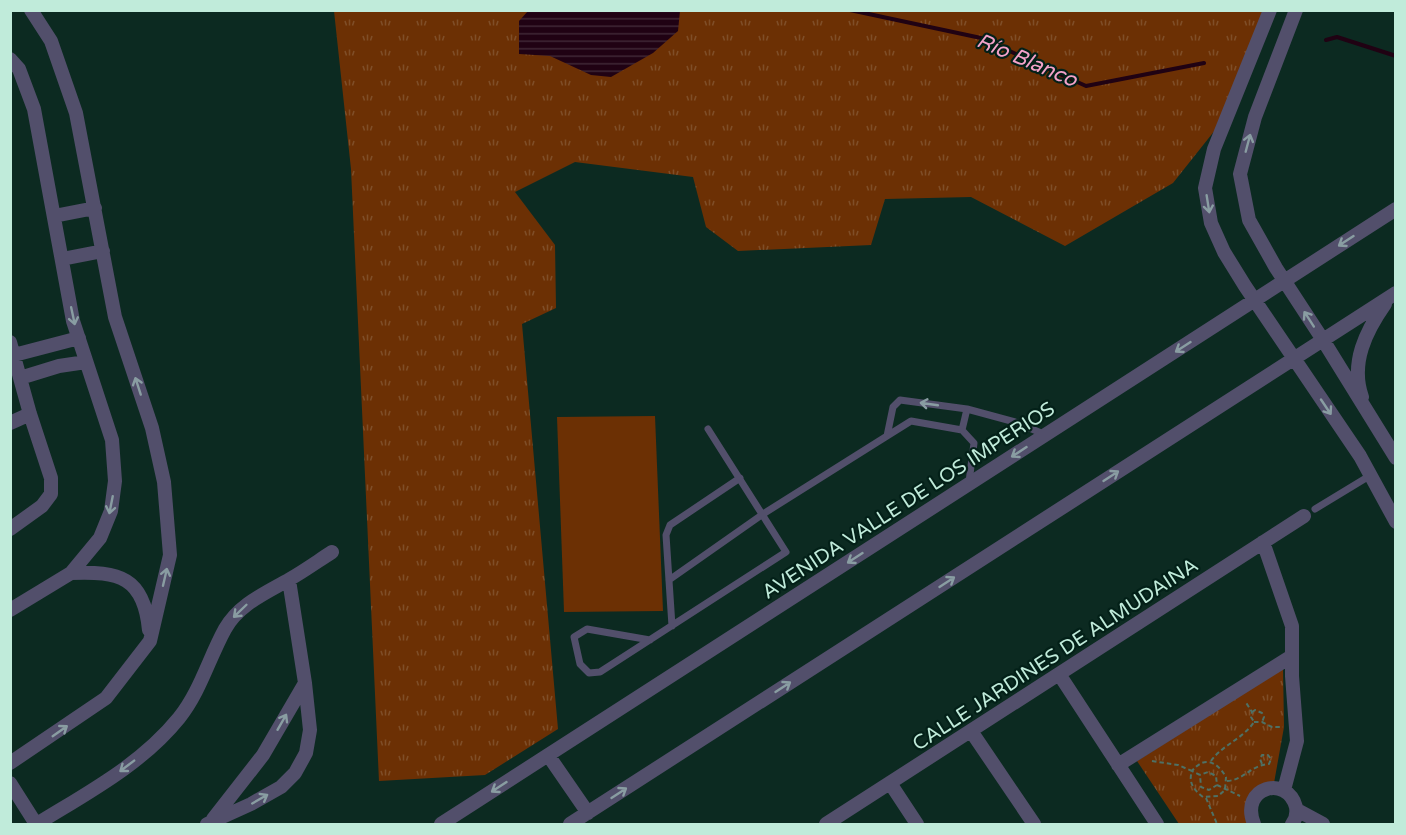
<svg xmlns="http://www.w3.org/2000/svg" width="1406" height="835" font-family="'Varela Round',sans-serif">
<defs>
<pattern id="grass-tufts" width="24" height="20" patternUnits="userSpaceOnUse" patternTransform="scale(1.5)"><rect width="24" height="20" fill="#6c3004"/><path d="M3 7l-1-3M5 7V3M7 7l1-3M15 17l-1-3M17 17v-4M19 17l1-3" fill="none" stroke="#7f4e28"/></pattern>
<pattern id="water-rules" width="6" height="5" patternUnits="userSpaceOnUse" patternTransform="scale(1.5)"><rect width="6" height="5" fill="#200213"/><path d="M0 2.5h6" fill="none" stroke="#3f2735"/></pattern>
</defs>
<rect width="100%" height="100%" fill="#0c2a21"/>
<path fill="url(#grass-tufts)" d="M334 11H1264L1227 115 1173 183 1065 246 971 197 885 199 871 245 738 251 706 227 693 177 575 162 515 192 555 245 556 308 522 324 558 729 485 775 379 781 351 169Z
M1283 668 1284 727 1274 783 1259 787 1249 824H1179L1137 761Z"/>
<path fill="#6c3004" d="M655 416 663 611 564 612 557 417Z"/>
<path fill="url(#water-rules)" d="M528 11V10L680 11 678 31 653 53 611 77 591 75 550 56 519 54V21Z"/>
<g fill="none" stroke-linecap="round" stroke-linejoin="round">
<path stroke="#200213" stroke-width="4" d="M850 10 981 38 1086 86 1204 63
M1326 40 1337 37 1396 56"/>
<path stroke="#4e7165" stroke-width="2" stroke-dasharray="4.5 3" stroke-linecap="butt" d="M1252 712 1255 710 1262 713 1264 717 1262 722
M1254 722H1262L1272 727H1283
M1152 761 1178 765 1192 771C1188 783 1194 790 1203 797L1218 796 1225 790 1226 777C1217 762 1205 755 1192 771L1200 775 1201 787 1209 790 1217 785 1216 776 1208 772 1200 775
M1211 761C1222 745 1243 739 1254 722L1251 717 1252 712 1245 701
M1227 781C1244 780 1251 765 1269 764L1271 759 1268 755H1262L1260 759 1262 764
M1217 785 1240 796
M1206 798 1217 824"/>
<path stroke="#524f6b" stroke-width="7" d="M962 430 967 409
M969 482 974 443 962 430 911 421 887 436 893 407 900 400 967 409 1015 422 1046 435
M1315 509 1371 475
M669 580 763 514 887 436
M672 626 666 535 670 525 740 478
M650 640 587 629 574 637 580 664 589 673 600 672 786 552 708 429"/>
<path stroke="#524f6b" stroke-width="14" d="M1270 10 1214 149 1205 188 1211 223 1224 252 1245 286 1360 456 1396 522
M1296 10 1255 117 1240 174 1249 220 1276 268 1323 340 1396 458
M10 59 19 69 34 109 73 321 112 440 115 481 111 511 100 538 71 573 10 610
M54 216 95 208
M62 259 103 251
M10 342 30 414 51 478V494L42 506 10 529
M14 355 79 338
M20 378 59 366 86 362
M1362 397C1350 363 1366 331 1385 304
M10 423 30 414
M1263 542 1292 626V676L1297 741 1284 790
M71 573C119 571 144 577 149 630
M1059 674 1157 824
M971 731 1034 824
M548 755 588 813
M10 763 106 698 150 641 170 555 164 482 152 428 115 317 76 113 51 41 31 10
M1118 765 1292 656
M10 783 36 824
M890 783 917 824
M1297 810 1323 824
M213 819 263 755 305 683
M37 824C87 793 141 765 179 718 200 692 209 658 225 629 239 604 266 593 290 579 304 571 318 561 332 552
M207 824 251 804 281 787 295 773 306 753 310 730 305 683 289 580
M441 824 1396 209
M570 824 1396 293
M826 824 1304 516
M1254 824C1239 787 1287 774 1296 807 1297 813 1296 819 1292 824"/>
</g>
<defs><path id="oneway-shaft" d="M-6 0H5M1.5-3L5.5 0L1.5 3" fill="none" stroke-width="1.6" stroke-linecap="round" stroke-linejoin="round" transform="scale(1.5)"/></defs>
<g stroke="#899da2">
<use href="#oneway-shaft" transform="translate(1248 143) rotate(-75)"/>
<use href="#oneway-shaft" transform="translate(1208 204) rotate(81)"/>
<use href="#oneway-shaft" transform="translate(1346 241) rotate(147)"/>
<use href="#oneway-shaft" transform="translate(73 316) rotate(78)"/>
<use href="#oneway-shaft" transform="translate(1309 319) rotate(-123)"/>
<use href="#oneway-shaft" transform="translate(1183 347) rotate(147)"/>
<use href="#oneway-shaft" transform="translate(138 386) rotate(-108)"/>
<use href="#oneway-shaft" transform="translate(929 404) rotate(-172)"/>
<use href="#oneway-shaft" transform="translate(1326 407) rotate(56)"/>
<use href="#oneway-shaft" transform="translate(1019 452) rotate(147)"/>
<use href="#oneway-shaft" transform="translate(1111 476) rotate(-33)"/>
<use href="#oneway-shaft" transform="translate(111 505) rotate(101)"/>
<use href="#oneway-shaft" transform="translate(855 558) rotate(147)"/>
<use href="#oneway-shaft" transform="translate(165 577) rotate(-77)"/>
<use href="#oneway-shaft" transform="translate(947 582) rotate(-33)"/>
<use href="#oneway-shaft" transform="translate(240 611) rotate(136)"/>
<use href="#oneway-shaft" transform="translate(783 687) rotate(-33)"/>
<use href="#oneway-shaft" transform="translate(282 722) rotate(-60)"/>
<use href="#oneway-shaft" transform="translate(60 731) rotate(-35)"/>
<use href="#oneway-shaft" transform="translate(127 766) rotate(143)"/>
<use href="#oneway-shaft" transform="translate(499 787) rotate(147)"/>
<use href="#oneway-shaft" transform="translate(619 793) rotate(-33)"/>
<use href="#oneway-shaft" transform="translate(260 799) rotate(-30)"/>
</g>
<g text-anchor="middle" stroke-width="4.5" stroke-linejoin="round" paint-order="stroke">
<g font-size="20" fill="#c0ebda" stroke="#032018">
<text transform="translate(908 500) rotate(-33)" y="7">AVENIDA VALLE DE LOS IMPERIOS</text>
<text transform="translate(1055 654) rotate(-33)" y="7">CALLE JARDINES DE ALMUDAINA</text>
</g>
<g font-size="21" font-style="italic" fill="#f3a2c9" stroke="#032018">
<text transform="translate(1027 60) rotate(23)" y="7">Río Blanco</text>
</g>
</g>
<rect width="1406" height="835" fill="none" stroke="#c0ebda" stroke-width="24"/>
</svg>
